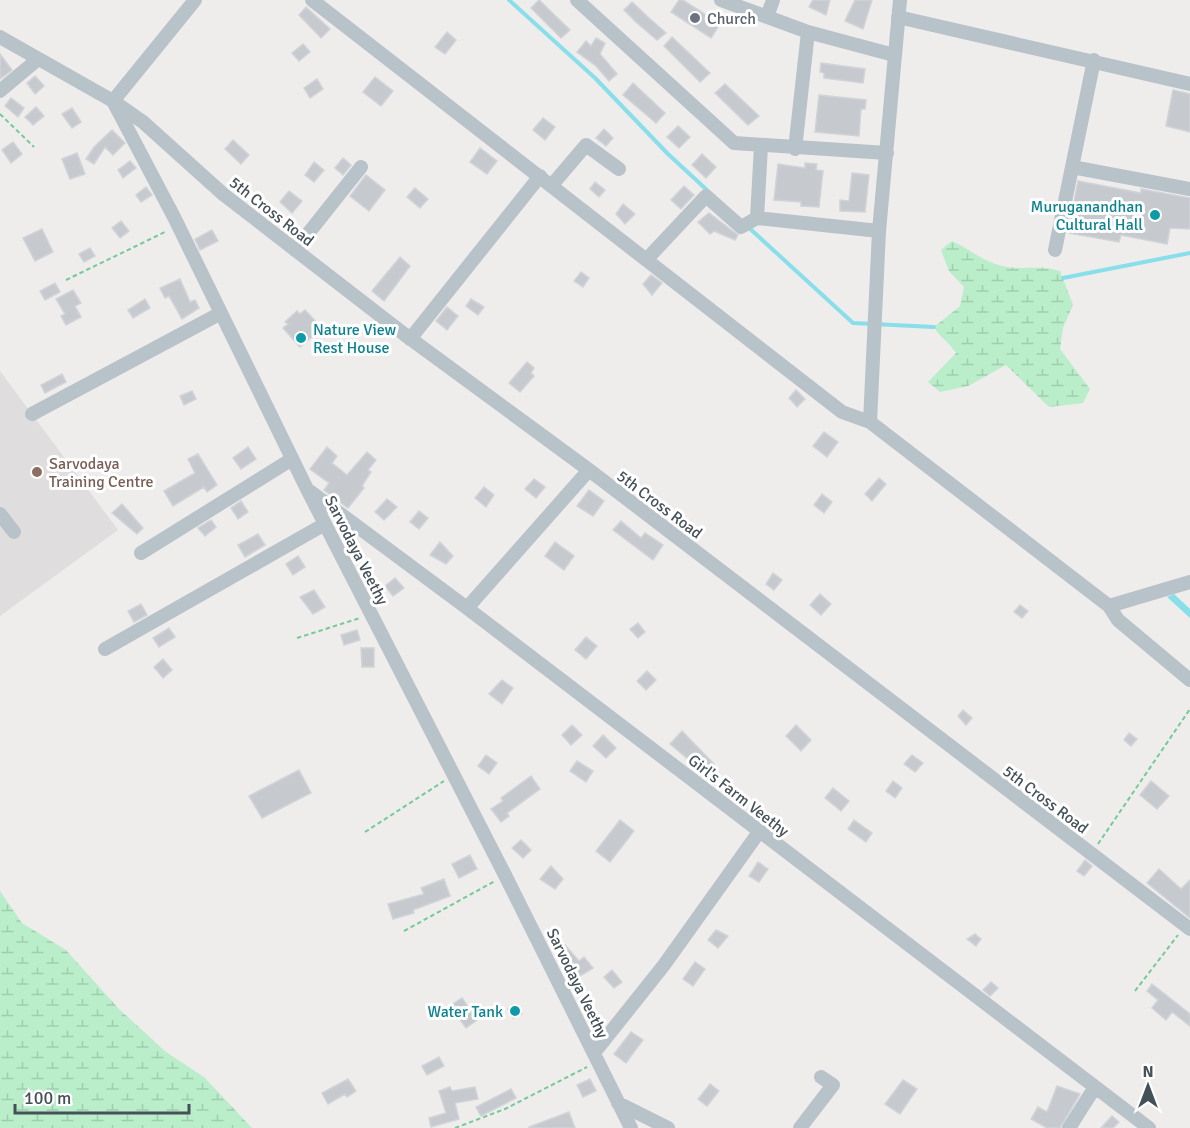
<svg xmlns="http://www.w3.org/2000/svg" width="1190" height="1128" font-family="Signika,sans-serif">
<defs>
<pattern id="wetland-marsh" width="20" height="14" patternUnits="userSpaceOnUse" patternTransform="scale(1.5)"><rect width="20" height="14" fill="#baedc9"/><path d="M1 5h8M5 5V1M11 12h8M15 12V8" fill="none" stroke="#a1cdaf"/></pattern>
<pattern id="water-ripples" width="26" height="14" patternUnits="userSpaceOnUse" patternTransform="scale(1.5)"><rect width="26" height="14" fill="#88dee9"/><path d="M2 4q2-2 4 0t4 0M15 11q2-2 4 0t4 0" fill="none" stroke="#71b6c0"/></pattern>
</defs>
<rect width="100%" height="100%" fill="#efecec"/>
<path fill="#e0ddde" d="M0 371 118 530 0 616Z"/>
<path fill="url(#wetland-marsh)" d="M952 241C972 250 985 264 1008 267 1027 270 1040 265 1060 271L1073 305 1063 328 1060 349 1090 389 1083 403 1049 407 1006 365 968 386 940 392 928 382 956 353C949 341 940 338 934 327L960 306 964 287 949 271 941 250Z
M0 891 22 923 66 950 119 1009 166 1052 204 1077 252 1128H0Z"/>
<path fill="url(#water-ripples)" d="M1174 594 1190 609V618L1167 597Z"/>
<g fill="none" stroke-linecap="round" stroke-linejoin="round">
<path stroke="#88dee9" stroke-width="4" d="M509 0 595 78 668 154 708 191
M747 226 853 323 934 327
M1063 278 1190 253"/>
</g>
<path fill="#c6cacf" stroke="#d0d3d8" stroke-width="1.5" d="M539 0 570 30 561 38 531 8Z
M679 0H683L720 24 711 38 671 12Z
M813 0H830L826 15 809 7Z
M855 0H872L863 29 845 21Z
M632 2 649 18 666 33 657 40 637 23 624 10Z
M306 7 330 29 321 38 299 15Z
M447 32 456 40 445 54 435 47Z
M672 37 710 73 700 82 664 46Z
M596 38 605 43 600 54 617 74 609 81 596 66 577 52 586 41 591 46Z
M303 44 310 52 299 61 292 53Z
M0 54 12 70 0 79Z
M821 63 865 69 863 83 824 78V73L820 72Z
M35 76 44 86 35 94 27 83Z
M375 77 393 91 381 106 363 92Z
M317 79 323 89 310 98 304 88Z
M633 83 665 113 656 123 623 95Z
M725 84 759 116 748 125 715 93Z
M1173 90 1190 94V132L1166 126Z
M819 95 866 100 865 109H861L859 136 815 132Z
M11 98 24 108 18 117 5 106Z
M36 107 44 116 33 125 25 117Z
M72 108 81 122 72 128 62 114Z
M543 118 555 127 545 140 533 130Z
M678 126 690 137 679 148 667 137Z
M604 129 613 138 606 146 596 138Z
M112 130 125 143 113 155 105 147 94 164 86 159 94 147Z
M233 140 249 155 241 164 225 149Z
M13 142 22 154 11 163 2 150Z
M480 148 497 161 487 174 470 162Z
M77 153 85 174 70 179 62 159Z
M702 154 716 167 706 178 692 165Z
M343 158 351 165 343 175 335 168Z
M130 161 136 168 123 178 118 170Z
M314 162 324 170 314 182 305 175Z
M805 163 817 164 816 170 823 171 819 207 801 206V202L774 200 778 164 805 168Z
M852 173 869 175 865 212 840 211V200L849 201Z
M366 175 385 190 369 211 350 196Z
M1078 181 1141 193V189L1190 198V229L1170 228 1167 244 1121 235 1119 242 1068 233Z
M595 182 605 190 599 197 590 189Z
M684 186 694 195 681 209 671 200Z
M146 187 152 195 141 202 136 195Z
M415 188 428 199 420 208 407 197Z
M289 191 302 201 292 213 280 202Z
M623 204 635 214 625 224 616 214Z
M709 213 738 235 735 240 714 231 710 234 698 222Z
M121 221 129 231 120 238 112 228Z
M42 229 53 252 35 261 23 238Z
M212 230 218 241 200 250 195 239Z
M90 248 95 256 84 262 79 254Z
M400 257 410 266 384 301 372 291Z
M581 272 589 278 583 287 574 281Z
M651 275 662 283 652 295 643 284Z
M180 279 190 302 195 300 199 308 182 319 169 296 165 298 160 288Z
M55 283 60 292 45 300 40 291Z
M73 290 81 303 75 306 81 317 66 325 61 316 65 314 56 299Z
M145 299 150 308 133 318 128 310Z
M471 299 484 307 478 315 466 306Z
M447 307 458 316 447 330 436 321Z
M305 310 322 328 300 347 283 328 288 324 285 322 297 311 300 314Z
M527 362 534 368 531 373 534 376 520 392 509 383Z
M62 374 66 382 45 393 41 385Z
M796 390 805 399 797 407 789 398Z
M192 391 196 399 184 405 180 396Z
M824 432 838 442 827 457 813 446Z
M248 447 256 459 241 469 233 458Z
M327 447 337 456 332 463 347 475 367 452 376 460 368 470 371 472 362 486 364 488 348 508 324 490 329 483 310 469Z
M198 454 217 485 207 492 204 487 173 506 164 491 195 473 188 459Z
M879 478 886 484 872 501 865 494Z
M534 479 545 487 536 498 525 489Z
M484 487 494 495 486 507 475 498Z
M589 490 604 501 593 516 577 506Z
M822 494 832 502 824 513 814 505Z
M387 499 397 507 384 520 375 512Z
M241 501 248 512 238 519 231 508Z
M122 504 143 528 137 534 112 513Z
M419 511 428 518 419 529 410 522Z
M211 520 216 527 205 536 198 528Z
M621 521 641 538 645 533 663 545 653 560 613 530Z
M258 534 265 545 245 557 238 545Z
M440 542 453 556 446 564 430 555Z
M555 542 574 556 564 570 545 556Z
M298 556 305 567 293 575 286 564Z
M773 573 782 580 774 590 766 584Z
M395 578 404 588 393 596 385 586Z
M314 590 325 607 313 614 300 597Z
M820 594 831 604 821 615 810 605Z
M141 604 147 615 134 622 128 611Z
M1020 605 1028 611 1022 618 1014 612Z
M638 623 645 632 638 638 630 629Z
M169 628 175 637 159 647 153 638Z
M357 630 360 640 344 645 341 635Z
M586 637 597 646 586 659 575 650Z
M361 648H374V667H362Z
M163 659 172 670 163 678 154 667Z
M647 671 656 680 646 690 637 681Z
M502 680 513 688 502 704 489 694Z
M963 710 972 718 966 725 958 716Z
M572 725 582 735 571 745 562 735Z
M796 725 811 740 801 751 786 736Z
M682 731 714 764 703 776 693 768 695 765 670 744Z
M1129 733 1137 739 1131 746 1124 740Z
M603 735 616 748 606 758 593 746Z
M486 755 497 763 489 774 478 766Z
M912 755 923 763 915 772 904 764Z
M577 761 593 771 586 782 570 771Z
M299 770 311 793 262 818 249 796Z
M531 776 540 789 507 813 509 816 501 822 491 809 503 801 501 798Z
M893 781 902 788 895 798 886 791Z
M1151 781 1169 796 1157 809 1140 795Z
M833 788 849 801 841 811 825 798Z
M620 820 634 831 610 862 596 851Z
M854 820 872 833 866 842 848 829Z
M521 840 531 850 523 858 512 848Z
M470 855 477 869 459 878 452 864Z
M1085 860 1092 866 1084 876 1077 871Z
M758 862 768 869 759 882 749 876Z
M551 866 563 879 555 889 540 879Z
M1159 869 1181 889 1190 880V918L1147 883Z
M444 879 450 896 413 910 414 913 393 919 388 904 424 894 421 888Z
M716 930 728 936 718 948 708 940Z
M975 934 981 939 976 946 967 939Z
M565 945 579 961 584 957 593 968 575 979 568 970 573 967 559 951Z
M695 962 705 969 693 986 683 979Z
M612 970 622 982 614 988 604 977Z
M991 982 998 988 990 996 983 990Z
M1152 984 1190 1014V1026L1172 1012 1166 1020 1152 1008 1158 1000 1147 991Z
M462 998 477 1020 466 1028 450 1006Z
M517 1005 522 1014 513 1018 508 1009Z
M631 1032 643 1040 626 1063 614 1054Z
M439 1057 444 1066 427 1075 422 1066Z
M348 1079 356 1091 347 1097 345 1094 328 1104 322 1093Z
M590 1079 596 1091 583 1097 577 1085Z
M903 1080 917 1089 900 1114 885 1104Z
M710 1084 719 1091 707 1106 698 1099Z
M1057 1086 1080 1094 1060 1128H1047L1031 1119 1038 1107 1047 1112Z
M450 1087 452 1091 475 1087 478 1099 455 1103 459 1119 431 1127 429 1118 446 1113 439 1091Z
M511 1089 516 1098 481 1116 476 1107Z
M569 1112 575 1128H529V1127Z
M1112 1116 1119 1122 1113 1128H1101Z"/>
<g fill="none" stroke-linecap="round" stroke-linejoin="round">
<path stroke="#73ca97" stroke-width="2" stroke-dasharray="4.5 3" stroke-linecap="butt" d="M0 114 34 147
M66 280 167 231
M297 638 360 618
M365 832 444 781
M1098 844 1190 709
M404 931 495 881
M1135 991 1178 935
M455 1128 505 1109 587 1067"/>
<path stroke="#b8c2c9" stroke-width="14" d="M195 0 113 101 143 122 223 194 404 334 589 470 1190 929
M312 0 842 412 870 422 1109 606 1118 620 1190 680
M577 0 734 143 887 153
M721 0 808 32 894 55
M767 17 773 0
M898 17 1190 84
M0 37 113 101 175 219 307 489 505 875 631 1128
M0 91 37 60
M761 146 757 218 879 231
M795 149 808 32
M1072 167 1190 189
M552 185 586 145 619 169
M295 250 361 167
M1055 250 1094 60
M647 259 706 196 741 227 757 218
M410 339 540 176
M32 414 221 313
M870 422 879 231 900 0
M311 492 467 608 1149 1128
M0 514 14 532
M141 553 292 459
M1109 606 1190 582
M467 608 589 470
M105 649 325 524
M594 1053 664 965 759 832
M618 1103 668 1128
M800 1128 833 1085 821 1077
M1069 1128 1095 1087"/>
</g>
<circle fill="#6b7280" stroke="#fff" stroke-width="2" cx="695" cy="18" r="6"/>
<g fill="#0f9aa8" stroke="#fff" stroke-width="2">
<circle cx="1155" cy="215" r="6"/>
<circle cx="301" cy="338" r="6"/>
<circle cx="515" cy="1011" r="6"/>
</g>
<circle fill="#8d6e63" stroke="#fff" stroke-width="2" cx="37" cy="472" r="6"/>
<g text-anchor="middle" stroke-width="6" stroke-linejoin="round" paint-order="stroke">
<g font-size="16" fill="#5b616d" stroke="#fff" text-anchor="start">
<text x="707" y="24">Church</text>
</g>
<g font-size="16" fill="#0d838f" stroke="#fff" text-anchor="end">
<text x="1143" y="212">Muruganandhan<tspan x="1143" dy="18">Cultural Hall</tspan></text>
<text x="313" y="335" text-anchor="start">Nature View<tspan x="313" dy="18">Rest House</tspan></text>
<text x="503" y="1017">Water Tank</text>
</g>
<g font-size="16" fill="#455159" stroke="#fff">
<text transform="translate(272 211) rotate(38)" y="6">5th Cross Road</text>
<text transform="translate(660 504) rotate(37)" y="6">5th Cross Road</text>
<text transform="translate(357 550) rotate(63)" y="6">Sarvodaya Veethy</text>
<text transform="translate(739 795) rotate(38)" y="6">Girl's Farm Veethy</text>
<text transform="translate(1046 799) rotate(37)" y="6">5th Cross Road</text>
<text transform="translate(578 983) rotate(64)" y="6">Sarvodaya Veethy</text>
</g>
<g font-size="16" fill="#785e54" stroke="#fff" text-anchor="start">
<text x="49" y="469">Sarvodaya<tspan x="49" dy="18">Training Centre</tspan></text>
</g>
</g>
<g transform="translate(1148 1086)" stroke="#ffffff" stroke-width="4.5" paint-order="stroke">
<path d="M0-4.5L10 22L0 15L-10 22Z" fill="#455159"/>
<text y="-9" font-size="16" font-weight="bold" text-anchor="middle" fill="#455159">N</text>
</g>
<path d="M15 1104v9h174v-9" fill="none" stroke="#455159" stroke-width="3"/>
<text x="24" y="1104" font-size="18" fill="#455159" stroke="#ffffff" stroke-width="4.5" paint-order="stroke">100 m</text>
</svg>
